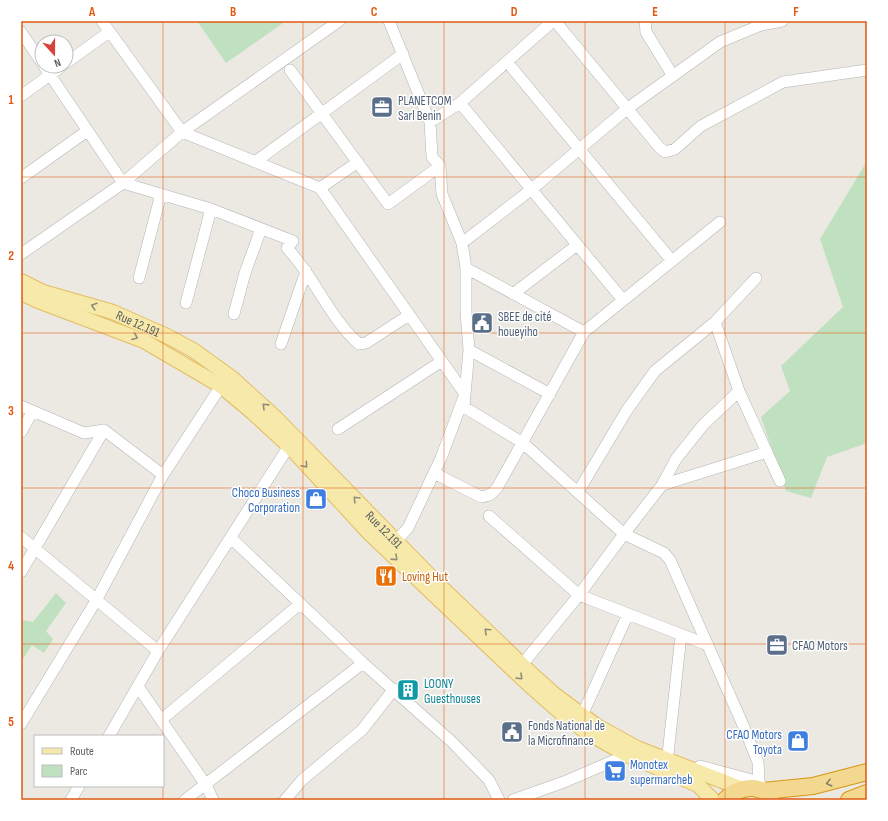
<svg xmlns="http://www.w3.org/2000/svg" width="888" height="821" font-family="'Sofia Sans Condensed',sans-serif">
<rect width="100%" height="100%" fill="#ebe9e1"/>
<path fill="#c0e1bf" d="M197 21H286L226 63Z
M867 161V443L827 457 811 498 786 491 761 417 790 391 781 366 843 307 820 239Z
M56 593 66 603 46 631 53 639 44 653 32 645 21 662V622L22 620 33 622Z"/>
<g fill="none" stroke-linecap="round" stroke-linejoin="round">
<g stroke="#b2b4b7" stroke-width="12">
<path id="minor" d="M102 21 182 132 320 188 465 394 464 407 523 443 624 534 664 553 670 560 743 725 758 762 759 782 763 791
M389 21 430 122 432 157 440 166 442 194 462 243 466 268V312L469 350 465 394 441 458 408 528 396 541
M555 21 659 147 665 152 675 149 701 126 783 82 867 70
M645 21 646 32 673 76
M21 32 42 63
M66 63 109 32
M44 66 123 183 211 209 293 241 287 248C314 276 330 319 359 344L366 343 409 315
M512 68 672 261
M290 70 388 204 440 166
M21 96 62 66
M460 103 623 300
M430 122 460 103 553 21
M255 162 403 54
M21 178 87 131
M320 188 358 162
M462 243 532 189 628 108 720 42 761 25 782 21
M21 254 123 183 182 132 339 21
M466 268 584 332
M139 278 161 194
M513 294 577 245
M186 303 211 209
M234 314 245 273 261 229
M715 322 739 391 780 481
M281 344 306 271
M469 350 550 394
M21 406 84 433 104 430 163 475
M338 429 442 361
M21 432 33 411
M434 473 481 497C489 496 492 494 497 488L584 332 720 222
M662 485 767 452
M578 492 627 410 655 371 715 322 756 278
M489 516 579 595 708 645
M21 537 158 651
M231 538 363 663 452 742 489 780 499 800
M21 572 104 430
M525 661 579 595 624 534 662 485 676 459 703 425 739 391
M139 688 206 785 213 800
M584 711 628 614
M161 720 300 604
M21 724 97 599 163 475 221 386
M109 736 158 651 289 446
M668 754 681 635
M700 766 759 782
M71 800 79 786
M185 800 363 663
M285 800 302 780 362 730 394 689
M513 800 564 782 627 755"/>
</g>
<g stroke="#e4bc61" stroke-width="16">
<g id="major">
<path id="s1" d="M21 281 43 292 113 312 167 336 193 350 232 378 276 418 436 582 535 677 554 694 597 726 637 748 743 789"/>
<path d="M21 293 38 301 144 341 221 386 252 412 289 446 370 534 527 683 561 713 586 732 627 755 698 785 713 800"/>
</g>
</g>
<g stroke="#d89714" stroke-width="18">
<path id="highway" d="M763 791 813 786 867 772
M725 800C738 786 757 784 771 796
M849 800 867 793"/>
</g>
<use href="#minor" stroke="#fff" stroke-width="11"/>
<use href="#major" stroke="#f7e9aa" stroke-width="14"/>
<use href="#highway" stroke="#f3d890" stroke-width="16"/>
</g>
<defs><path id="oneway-chevron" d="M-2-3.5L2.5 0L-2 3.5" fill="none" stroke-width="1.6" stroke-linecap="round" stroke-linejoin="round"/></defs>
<g stroke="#908e7a">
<use href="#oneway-chevron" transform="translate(94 306) rotate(-163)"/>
<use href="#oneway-chevron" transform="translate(135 337) rotate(22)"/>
<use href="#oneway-chevron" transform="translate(265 406) rotate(-136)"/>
<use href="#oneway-chevron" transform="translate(305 465) rotate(49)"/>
<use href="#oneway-chevron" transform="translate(356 499) rotate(-134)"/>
<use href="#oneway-chevron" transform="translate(395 558) rotate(44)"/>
<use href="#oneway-chevron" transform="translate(487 631) rotate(-137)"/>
<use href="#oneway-chevron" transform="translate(520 677) rotate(44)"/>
</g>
<use stroke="#87826e" href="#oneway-chevron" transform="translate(829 783) rotate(166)"/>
<path fill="none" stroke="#e15910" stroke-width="1" stroke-opacity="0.55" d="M163 21V736M303 21V800M444 21V800M585 21V800M725 21V800M21 177H867M21 333H867M21 488H867M21 644H867M163 786V800"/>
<defs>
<g id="office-square" transform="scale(1.15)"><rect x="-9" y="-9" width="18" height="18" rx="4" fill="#5c6f8a" stroke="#fff"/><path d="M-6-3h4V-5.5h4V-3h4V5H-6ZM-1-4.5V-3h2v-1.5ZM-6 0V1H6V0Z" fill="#fff"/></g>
<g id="civic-square" transform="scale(1.15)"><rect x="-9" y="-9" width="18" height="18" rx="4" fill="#5c6f8a" stroke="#fff"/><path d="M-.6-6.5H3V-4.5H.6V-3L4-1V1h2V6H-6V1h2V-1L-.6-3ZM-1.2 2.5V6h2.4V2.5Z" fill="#fff"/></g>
<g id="shop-square" transform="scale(1.15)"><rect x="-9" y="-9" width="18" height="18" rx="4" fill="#3f7fe0" stroke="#fff"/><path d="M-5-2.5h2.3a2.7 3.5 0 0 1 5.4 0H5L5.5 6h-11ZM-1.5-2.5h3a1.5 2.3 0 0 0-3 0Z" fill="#fff"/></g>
<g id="restaurant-square" transform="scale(1.15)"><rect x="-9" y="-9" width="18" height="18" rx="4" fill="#e8710a" stroke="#fff"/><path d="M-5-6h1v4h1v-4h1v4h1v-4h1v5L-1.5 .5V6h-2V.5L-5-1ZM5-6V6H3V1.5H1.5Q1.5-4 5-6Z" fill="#fff"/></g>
<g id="building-square" transform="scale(1.15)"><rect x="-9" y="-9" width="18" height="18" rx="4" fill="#0f9aa8" stroke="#fff"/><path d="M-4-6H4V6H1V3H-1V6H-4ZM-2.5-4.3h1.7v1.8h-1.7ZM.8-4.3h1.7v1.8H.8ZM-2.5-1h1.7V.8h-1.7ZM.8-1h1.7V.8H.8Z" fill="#fff"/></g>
<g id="supermarket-square" transform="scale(1.15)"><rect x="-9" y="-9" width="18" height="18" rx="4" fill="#3f7fe0" stroke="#fff"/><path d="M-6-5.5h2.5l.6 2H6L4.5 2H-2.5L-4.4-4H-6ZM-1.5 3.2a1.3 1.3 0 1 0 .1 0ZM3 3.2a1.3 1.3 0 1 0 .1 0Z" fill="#fff"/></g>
</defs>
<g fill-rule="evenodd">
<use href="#office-square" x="382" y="107"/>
<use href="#civic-square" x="482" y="323"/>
<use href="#shop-square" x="316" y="499"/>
<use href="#restaurant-square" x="386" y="576"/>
<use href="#office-square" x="777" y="645"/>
<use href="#building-square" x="408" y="690"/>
<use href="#civic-square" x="512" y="732"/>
<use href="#shop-square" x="798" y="741"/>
<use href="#supermarket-square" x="615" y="771"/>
</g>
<g text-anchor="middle" stroke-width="3" stroke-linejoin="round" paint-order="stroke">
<g font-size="13" fill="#4e5e75" stroke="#fff" text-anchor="start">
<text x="398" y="105">PLANETCOM<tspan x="398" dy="15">Sarl Benin</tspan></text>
<text x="498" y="321">SBEE de cité<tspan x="498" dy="15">houeyiho</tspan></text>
<text x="792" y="650">CFAO Motors</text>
<text x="528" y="730">Fonds National de<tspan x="528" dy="15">la Microfinance</tspan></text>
</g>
<g font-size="13" fill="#595d60" stroke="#fff">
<text dy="5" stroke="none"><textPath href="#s1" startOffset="125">Rue 12.191</textPath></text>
<text dy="5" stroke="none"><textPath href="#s1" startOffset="449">Rue 12.191</textPath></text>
</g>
<g font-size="13" fill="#366cbe" stroke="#fff" text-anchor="end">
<text x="300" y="497">Choco Business<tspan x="300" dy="15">Corporation</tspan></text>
<text x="782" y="739">CFAO Motors<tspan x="782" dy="15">Toyota</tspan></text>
<text x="630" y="769" text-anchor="start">Monotex<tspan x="630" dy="15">supermarcheb</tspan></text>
</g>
<g font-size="13" fill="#c56008" stroke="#fff" text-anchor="start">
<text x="402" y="581">Loving Hut</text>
</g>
<g font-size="13" fill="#0d838f" stroke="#fff" text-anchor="start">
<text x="424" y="688">LOONY<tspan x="424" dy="15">Guesthouses</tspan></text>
</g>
</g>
<rect width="888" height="821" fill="none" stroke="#ffffff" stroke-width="44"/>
<rect x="34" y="735" width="130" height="52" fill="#ffffff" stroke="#bdbebf"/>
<rect x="42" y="748" width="20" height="6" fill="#f7e9aa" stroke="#bdbebf"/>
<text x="70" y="755" font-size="12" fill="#595d60">Route</text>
<rect x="42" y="765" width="20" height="12" fill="#c0e1bf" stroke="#bdbebf"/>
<text x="70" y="775" font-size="12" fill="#595d60">Parc</text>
<g transform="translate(54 54) rotate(159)"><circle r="19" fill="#ffffff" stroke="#bdbebf"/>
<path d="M0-3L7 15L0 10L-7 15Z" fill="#d94239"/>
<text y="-6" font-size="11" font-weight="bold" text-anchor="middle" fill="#595d60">N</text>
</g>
<rect x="22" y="22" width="844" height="777" fill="none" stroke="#e15910" stroke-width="1.5"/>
<g font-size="13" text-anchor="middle" font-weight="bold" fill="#e15910">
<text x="92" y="16">A</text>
<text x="233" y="16">B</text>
<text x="374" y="16">C</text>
<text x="514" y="16">D</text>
<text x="655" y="16">E</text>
<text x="796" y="16">F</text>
<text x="11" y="104">1</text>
<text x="11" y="260">2</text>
<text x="11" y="415">3</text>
<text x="11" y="570">4</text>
<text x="11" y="726">5</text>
</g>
</svg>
